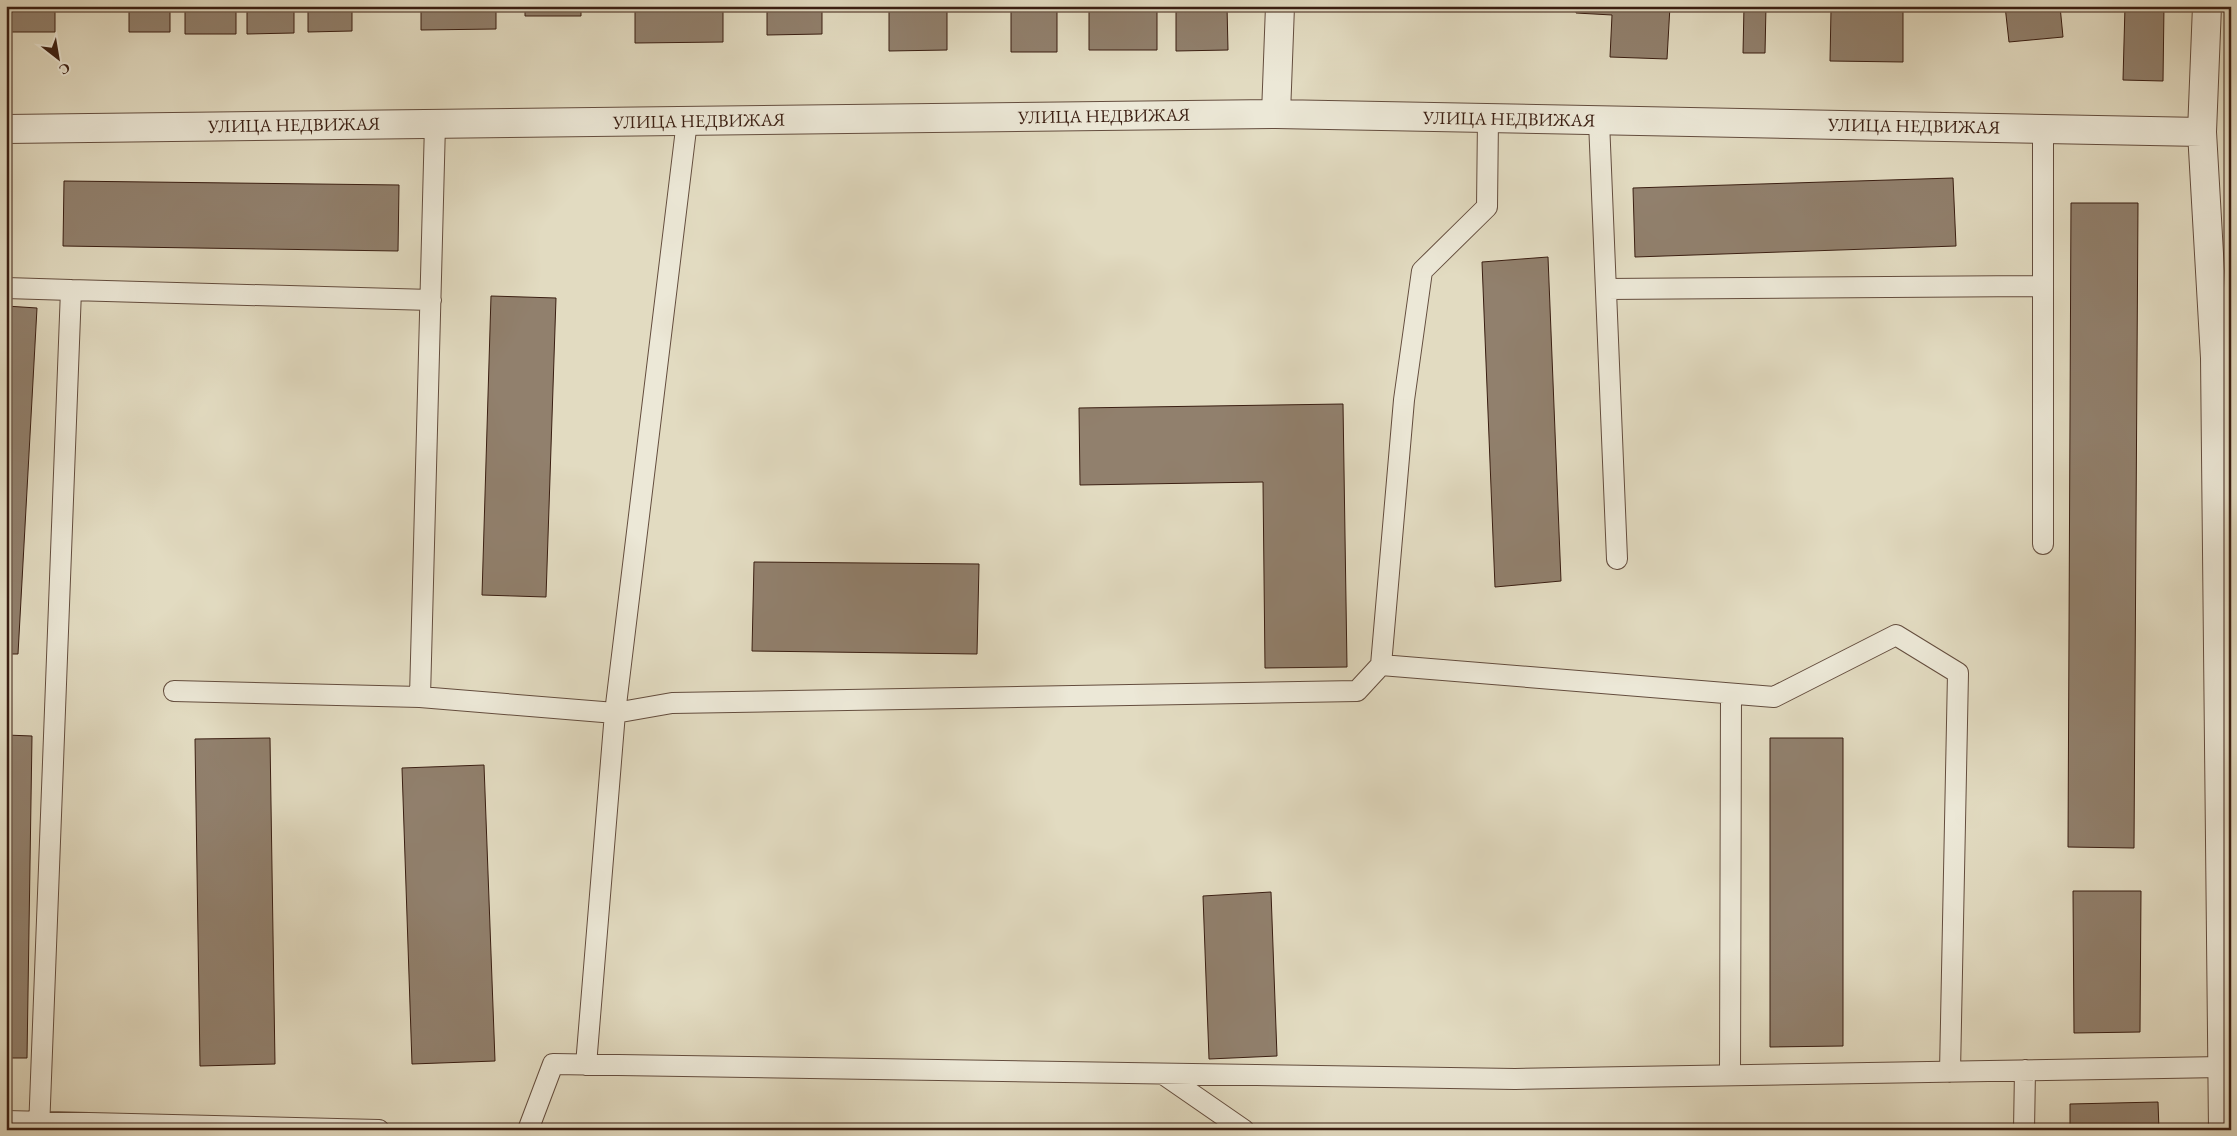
<svg xmlns="http://www.w3.org/2000/svg" width="2237" height="1136" font-family="'EB Garamond',serif">
<rect width="100%" height="100%" fill="#e2dbc1"/>
<filter id="stains"><feTurbulence type="fractalNoise" baseFrequency=".004" numOctaves="4"/><feColorMatrix values="0 0 0 0 .2 0 0 0 0 .09 0 0 0 0 .02 0 0 0 .5 -.17"/></filter>
<radialGradient id="worn" r=".72"><stop offset=".6" stop-color="#630" stop-opacity="0"/><stop offset="1" stop-color="#630" stop-opacity=".3"/></radialGradient>
<path fill="#91806d" stroke="#3a1e12" d="M6 6H55V32H6Z
M129 6H170V32H129Z
M185 6H236V34H185Z
M247 6H294V33L247 34Z
M308 6H352V31L308 32Z
M421 6H496V29L421 30Z
M525 6H581V16H525Z
M635 6H723V42L635 43Z
M767 6H822V34L767 35Z
M889 6H947V50L889 51Z
M1011 6H1057V52H1011Z
M1089 6H1157V50H1089Z
M1176 6H1227L1228 50 1176 51Z
M1576 6H1670L1667 59 1610 57 1612 15 1576 13Z
M1744 6H1766L1765 53H1743Z
M2005 6H2060L2063 37 2009 42Z
M2125 6H2164L2163 81 2123 80Z
M1831 10H1903V62L1830 61Z
M1953 178 1956 246 1635 257 1633 188Z
M64 181 399 185 398 251 63 246Z
M2071 203H2138L2134 848 2068 847Z
M1548 257 1561 581 1495 587 1482 262Z
M491 296 556 298 546 597 482 595Z
M6 306 37 308 18 654H6Z
M1343 404 1347 667 1265 668 1263 482 1080 485 1079 408Z
M754 562 979 564 977 654 752 651Z
M6 735 32 736 27 1058H6Z
M270 738 275 1064 200 1066 195 739Z
M1770 738H1843V1046L1770 1047Z
M484 765 495 1061 412 1064 402 768Z
M2073 891H2141L2140 1032 2074 1033Z
M1271 892 1277 1056 1209 1059 1203 896Z
M2158 1102 2159 1130H2070V1104Z"/>
<g fill="none" stroke-linecap="round" stroke-linejoin="round">
<g stroke="#644d3e" stroke-width="22">
<path id="lane" d="M1488 118 1487 207 1422 271 1404 400 1381 665 1774 697 1896 635 1958 673 1950 1072
M1599 121 1617 559
M2043 129V544
M6 288 71 290 39 1130
M1606 289 2043 286
M71 290 431 300
M174 691 420 697 615 713 672 703 1357 691 1381 665
M420 697 435 124
M586 1065 615 713 687 121
M1163 1074 1244 1130
M1730 1075 1731 694
M6 1121 379 1130
M528 1130 553 1064 1515 1079 2222 1067
M2024 1130 2025 1070"/>
</g>
<g stroke="#644d3e" stroke-width="30">
<path id="street" d="M2207 6 2202 132 2215 358 2223 1130
M1276 114 1280 6
M6 129 1276 114 2202 132"/>
</g>
<use href="#lane" stroke="#ece8d7" stroke-width="20"/>
<use href="#street" stroke="#ece8d7" stroke-width="28"/>
</g>
<g text-anchor="middle" stroke-width="4.5" stroke-linejoin="round" paint-order="stroke">
<g font-size="18" fill="#3a1e12" stroke="#ece8d7">
<text transform="translate(1104 116) rotate(-1)" y="6">УЛИЦА НЕДВИЖАЯ</text>
<text transform="translate(1509 119) rotate(1)" y="6">УЛИЦА НЕДВИЖАЯ</text>
<text transform="translate(699 121) rotate(-1)" y="6">УЛИЦА НЕДВИЖАЯ</text>
<text transform="translate(294 125) rotate(-1)" y="6">УЛИЦА НЕДВИЖАЯ</text>
<text transform="translate(1914 126) rotate(1)" y="6">УЛИЦА НЕДВИЖАЯ</text>
</g>
</g>
<rect width="2237" height="1136" fill="none" stroke="#e2dbc1" stroke-width="25"/>
<rect x="8" y="8" width="2222" height="1121" fill="none" stroke="#3a1e12" stroke-width="2.5"/>
<rect x="12" y="12" width="2212" height="1111" fill="none" stroke="#3a1e12"/>
<g transform="translate(58 58) rotate(149)" stroke="#ece8d7" stroke-width="4" paint-order="stroke">
<path d="M0-4L9 19L0 12L-9 19Z" fill="#3a1e12"/>
<text y="-8" font-size="14" font-weight="bold" text-anchor="middle" fill="#3a1e12">С</text>
</g>
<rect width="100%" height="100%" filter="url(#stains)"/>
<rect width="100%" height="100%" fill="url(#worn)"/>
</svg>
